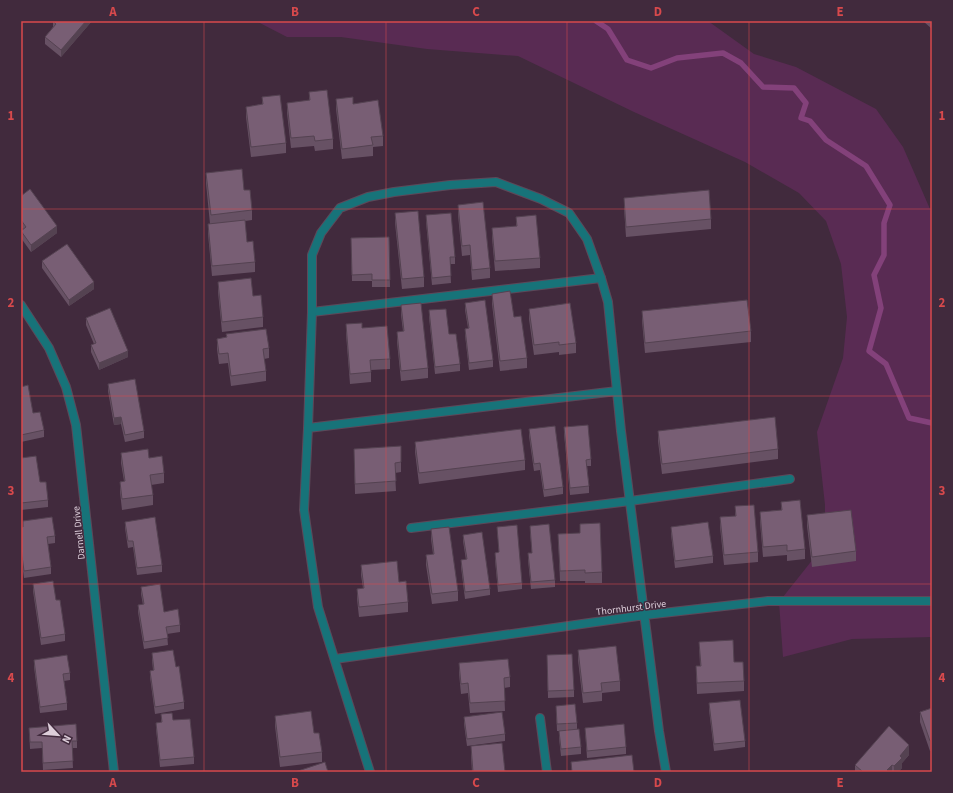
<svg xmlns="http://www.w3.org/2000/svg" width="953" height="793" font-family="'Source Sans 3',sans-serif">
<rect width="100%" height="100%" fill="#412a3d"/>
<path fill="#592b53" d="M256 21H708L754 54 796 67 876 109 903 147 930 209 932 213V637L852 639 783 657 779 602 825 544V505L817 432 843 358 847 317 841 264 826 221 799 193 745 162 634 112 518 56 427 49 341 37H287Z"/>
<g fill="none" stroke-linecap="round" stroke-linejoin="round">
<path stroke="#83417a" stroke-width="5.5" d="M596 21 608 29 627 60 651 68 677 58 723 53 741 63 763 87 794 88 806 103 801 118 810 121 826 140 866 166 890 205 884 223V255L874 275 881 308 869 351 886 364 909 418 932 423"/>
<g stroke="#5d4859" stroke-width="10">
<path id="service" d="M312 312 601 278
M411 528 630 501 790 479
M540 718 547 772"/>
</g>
<g stroke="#5d4859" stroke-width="10">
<path id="minor" d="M21 305 49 348 66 387 76 425 114 772
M308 428 617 391
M335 659 645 615 768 601H932
M370 772 318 607 304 510 308 428 312 312V255L321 233 340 208 368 197 394 192 450 185 496 182 541 199 569 213 587 239 601 278 608 302 621 431 659 731 666 772"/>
</g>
<use href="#service" stroke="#177379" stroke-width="8"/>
<use href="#minor" stroke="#177379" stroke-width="8"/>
</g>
<path fill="#675164" d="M53 21H92L61 57 45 44V37L53 27Z
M923 21H932V29Z
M309 92 333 139V149L315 151 314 146 291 148 287 113V103L309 101Z
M262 97 286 143V153L251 157 246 117V107L262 104Z
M336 99 353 104 383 136V146L373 147V156L342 159 336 109Z
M206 173 244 190 252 210V220L245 221 247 242 255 262V272L212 276 208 234V224H210L206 183Z
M21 196 57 233 31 252 21 238V231L23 229 21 227Z
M624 198 711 219V229L626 237 624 208Z
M458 205 490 268V278L472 280 470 255 462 256 458 215Z
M395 213 424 277V287L402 289 395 223Z
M426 215 455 257V264H450L451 283 432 285 426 222Z
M516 217 540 258V268L495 271 492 238V228L516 226Z
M389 237 390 287H372V281H352L351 238Z
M42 261 94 289 69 306 42 268Z
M218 282 253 296 263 317V327L222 332 218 292Z
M492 294 527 358V368L500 371 492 304Z
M465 303 493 360V367L469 370 465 335V329L468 328 465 310Z
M401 305 428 368V378L401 381 397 342V332L403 331 401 315Z
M529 309 576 343V353L559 355V352L534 355 529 319Z
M429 310 460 364V371L435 374 429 317Z
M642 311 751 331V342L645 353 642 321Z
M86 318 128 357 99 370 91 352V345L94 344 86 325Z
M346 324 362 328 390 359V369L371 370V382L350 384 346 334Z
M226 334 269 348V358L264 359 266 371V381L231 386 228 363 219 364 217 349V339L226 337Z
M108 384 144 431V438L125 442 121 424 114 425 108 391Z
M21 387 33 413 44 430V437L21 442Z
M564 427 591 459V466H587L589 486V493L570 495 564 434Z
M529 429 563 487V494L544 497 540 470 534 471 529 436Z
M658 431 778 449V459L662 474 658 441Z
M415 442 525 460V470L419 484 415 452Z
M354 449 401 462V472L395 473 396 491 355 494Z
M121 453 149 458 164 473V483L151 485 153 495V505L122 510 120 492V482L124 481 121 463Z
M21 458 40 482 48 500V507L21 510Z
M781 502 805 549V559L787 561V555L763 557 760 522V512L781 510Z
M735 506 758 552V562L724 565 720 527V517L735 516Z
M807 515 856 551V561L812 567 807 526Z
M23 521 55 536V543L48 544 51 567V574L24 578 21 555V527H23Z
M125 522 162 565V572L137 575 133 547 128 548 125 528Z
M580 524 602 572V583H585V581H560L558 534 580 533Z
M530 526 555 580V587L531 589 528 560V553H532L530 532Z
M497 527 522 583V589L498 592 495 560V553L499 552Z
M671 527 713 556V563L675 568 671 534Z
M431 529 458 591V601L432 604 426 565V555L433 554 431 539Z
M463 535 490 589V595L465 599 461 567V560H466L463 541Z
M361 565 399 582 408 602V612L359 617 357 599V589L363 588 361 575Z
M33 584 65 634V641L41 645 33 591Z
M141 587 164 612 180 625V632L167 634 168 645 144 649 138 612V605H143L141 594Z
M699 642 734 662 744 681V691L697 694 696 666H700Z
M578 650 620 681V691L602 693V701L583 703 578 660Z
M152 653 176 667 184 702V709L155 714 150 677V671L153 670 152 660Z
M547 655 574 690V697L548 698Z
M34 660 70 673V680L64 681 67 703V710L40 713 34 667Z
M459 663 510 677V687L504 688 505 711 470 713 468 693 461 694 459 673Z
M709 703 745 741V747L714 751 709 710Z
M556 706 577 723V729L581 747V754L561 756 559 738V731H560H557Z
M932 708V750L930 751 920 722V712Z
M161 714 173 720 194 757V764L160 767 156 729V723L161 722Z
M275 716 314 733 322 752V762L280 767 275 726Z
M464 717 505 734V741L467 746 464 724Z
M29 728 77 741V748H72L73 768 43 770 42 748 30 749Z
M585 728 626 747V754L587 758Z
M471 746 505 772H472L471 756Z
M909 755 902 763V768L898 772H855V765Z"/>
<path fill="#544251" d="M86 21H92L61 57V50Z
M57 226V233L31 252V245Z
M94 282V289L69 306V300Z
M128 351V357L99 370V363Z
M121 417V424L114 425V418Z
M932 740V750L930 751V741Z
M909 745V755L902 763V768L898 772H894V766L900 756Z
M892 765V772H887V770Z"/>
<path fill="#785e74" stroke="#544251" d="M53 21H86L61 50 45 37 56 24Z
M327 90 333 139 315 141 314 136 291 138 287 103 310 100 309 92Z
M280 95 286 143 251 147 246 107 263 104 262 97Z
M353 97V104L378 100 383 136 371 137 373 145 342 149 336 99Z
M242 169 244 190H250L252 210 211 215 206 173Z
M30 189 57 226 31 245 21 231 26 227 21 220V196Z
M709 190 711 219 626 227 624 198Z
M483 202 490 268 472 270 470 245 462 246 458 205Z
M418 211 424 277 402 279 395 213Z
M451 213 455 257H450L451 276 432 278 426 215Z
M536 215 540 258 495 261 492 228 517 226 516 217Z
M245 220 247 242 253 241 255 262 212 266 208 224Z
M389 237 390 280H372V274L352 275 351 238Z
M67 244 94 282 69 300 42 261Z
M251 278 253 296 261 295 263 317 222 322 218 282Z
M510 291 514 317 521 316 527 358 500 361 492 294Z
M485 300 493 360 469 363 465 329 469 328 465 303Z
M747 300 751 331 645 343 642 311Z
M421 303 428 368 401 371 397 332 404 331 401 305Z
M570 303 576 343 559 345V342L534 345 529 309Z
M110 308 128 351 99 363 91 345 96 343 86 318Z
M446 309 449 334H456L460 364 435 367 429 310Z
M362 323V328L387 326 390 359 370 360 371 372 350 374 346 324Z
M266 329 269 348 263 349 266 371 231 376 228 353 219 354 217 339 227 337 226 334Z
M135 379 144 431 125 435 121 417 114 418 108 384Z
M28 385 33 413 40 412 44 430 21 435V387Z
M775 417 778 449 662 464 658 431Z
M588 425 591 459 586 460 589 486 570 488 564 427Z
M555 426 563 487 544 490 540 463 534 464 529 429Z
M521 429 525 460 419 473 415 442Z
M401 446V462L395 463 396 481 355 484 354 449Z
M148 449 149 458 162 456 164 473 150 475 153 495 122 499 120 482 125 481 121 453Z
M36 456 40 482H46L48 500 21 503V458Z
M800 500 805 549 787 551V545L763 547 760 512 782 510 781 502Z
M754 505 758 552 724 555 720 517 736 516 735 506Z
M851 510 856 551 812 557 807 515Z
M52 517 55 536 47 537 51 567 24 571 21 548V527H23V521Z
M155 517 162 565 137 568 133 541H128L125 522Z
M708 522 713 556 675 561 671 527Z
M600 523 602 572 585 573V570L560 571 558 534 580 533V524Z
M549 524 555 580 531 582 528 553H532L530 526Z
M517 525 522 583 498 585 495 553 499 552 497 527Z
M449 527 458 591 432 594 426 555 434 554 431 529Z
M482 532 490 589 465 592 461 560 467 559 463 535Z
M397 561 399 582 406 581 408 602 359 607 357 589 364 588 361 565Z
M53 581 56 600H60L65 634 41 638 33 584Z
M160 584 164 612 178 609 180 625 166 627 168 638 144 642 138 605 144 604 141 587Z
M733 640 734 662H743L744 681 697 683 696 666H701L699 642Z
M616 646 620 681 601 683 602 691 583 693 578 650Z
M173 650 176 667 179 666 184 702 155 707 150 671 154 670 152 653Z
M572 654 574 690 548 691 547 655Z
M67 655 70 673 63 674 67 703 40 707 34 660Z
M508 659 510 677 504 678 505 701 470 703 468 683 461 684 459 663Z
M740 700 745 741 714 744 709 703Z
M575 704 577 723 557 724 556 706Z
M932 708V740L930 741 920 712Z
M311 711 314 733H319L322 752 280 757 275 716Z
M502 712 505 734 467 739 464 717Z
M172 713 173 720 190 719 194 757 160 760 156 723 162 722 161 714Z
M76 724 77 741H72L73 761 43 763 42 742H30L29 728Z
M624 724 626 747 587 751 585 728Z
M889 726 909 745 900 756 902 758 894 766 892 765 887 770 889 772H863L855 765Z
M579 729 581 747 561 749 559 731Z
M502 743 505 772H473L471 746Z
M632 755 634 772H572L571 762Z
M325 762 328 772H295Z"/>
<path fill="none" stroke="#d7494c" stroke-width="1" stroke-opacity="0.55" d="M204 21V772M386 21V772M567 21V772M749 21V772M21 209H932M21 396H932M21 584H932"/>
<g text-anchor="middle" stroke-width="3" stroke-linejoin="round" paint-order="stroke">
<g font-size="10" fill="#ddceda" stroke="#412a3d">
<text transform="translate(78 533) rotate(-96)" y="4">Darnell Drive</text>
<text transform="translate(631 607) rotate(-7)" y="4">Thornhurst Drive</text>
</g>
</g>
<rect width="953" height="793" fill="none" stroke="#412a3d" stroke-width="44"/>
<g transform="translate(58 735) rotate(116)" stroke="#412a3d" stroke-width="3" paint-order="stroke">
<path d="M0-3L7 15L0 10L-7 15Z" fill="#ddceda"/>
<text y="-6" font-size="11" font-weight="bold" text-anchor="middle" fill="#ddceda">N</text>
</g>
<rect x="22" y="22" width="909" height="749" fill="none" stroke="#d7494c" stroke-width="1.5"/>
<g font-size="13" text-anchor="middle" font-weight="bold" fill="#d7494c">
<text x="113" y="16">A</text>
<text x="295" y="16">B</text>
<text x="476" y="16">C</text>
<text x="658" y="16">D</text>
<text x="840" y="16">E</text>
<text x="11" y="120">1</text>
<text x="942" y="120">1</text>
<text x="11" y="307">2</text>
<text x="942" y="307">2</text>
<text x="11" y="495">3</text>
<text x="942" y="495">3</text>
<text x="11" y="682">4</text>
<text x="942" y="682">4</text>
<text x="113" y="787">A</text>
<text x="295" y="787">B</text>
<text x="476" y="787">C</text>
<text x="658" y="787">D</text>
<text x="840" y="787">E</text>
</g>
</svg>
